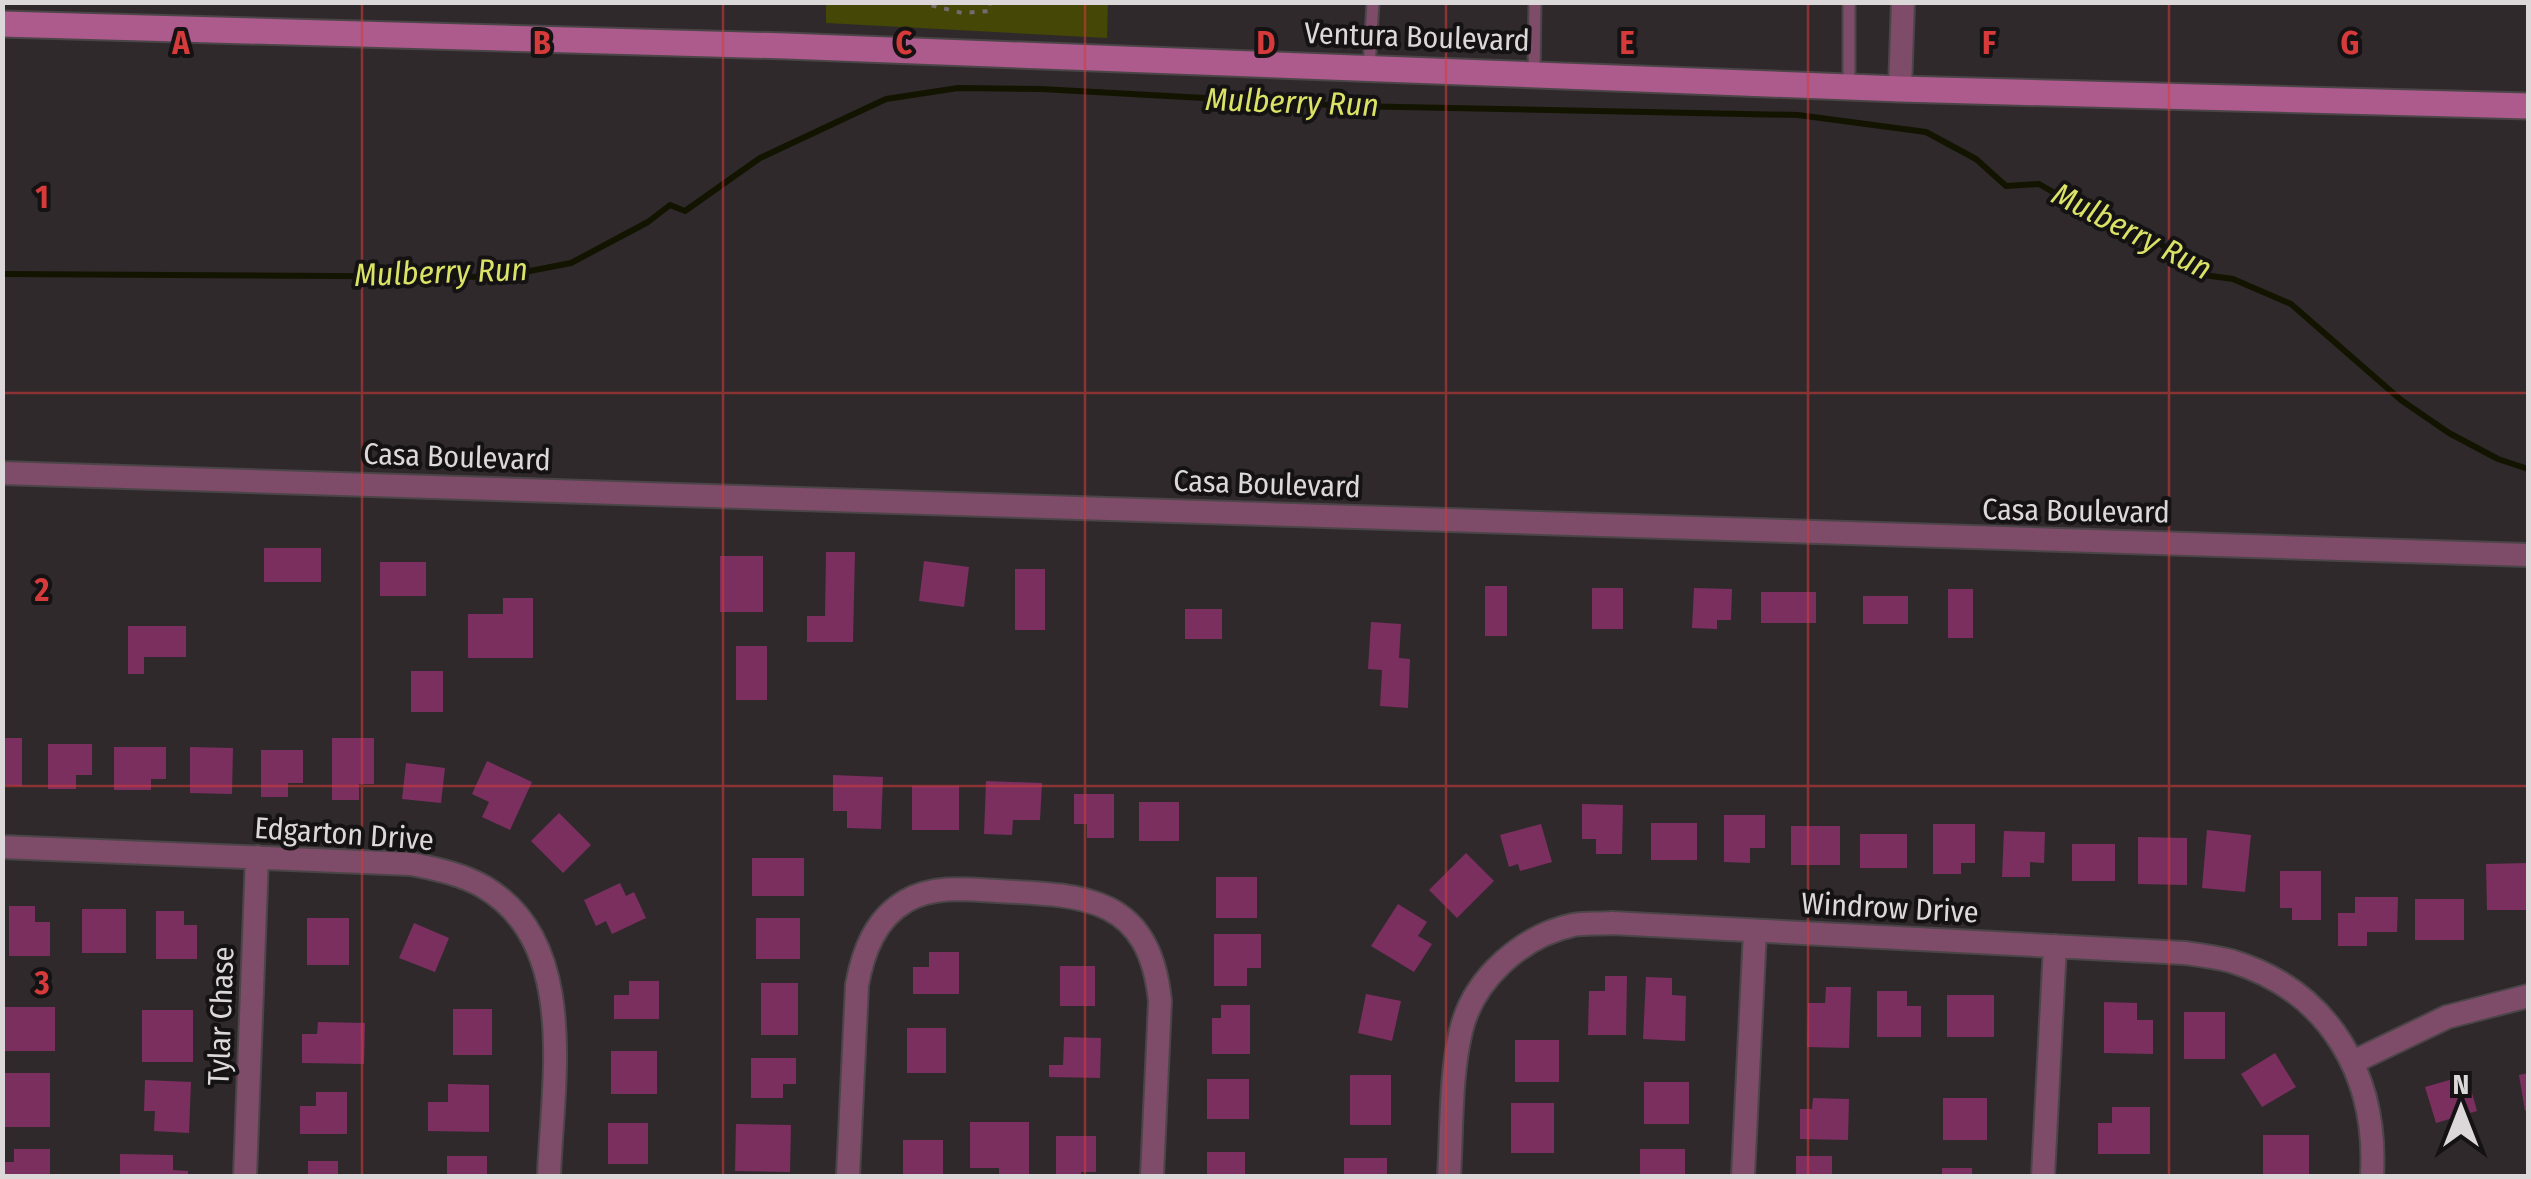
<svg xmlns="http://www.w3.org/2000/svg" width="2531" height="1179" font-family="'Fira Sans Condensed',sans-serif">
<rect width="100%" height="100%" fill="#2f292c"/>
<path fill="#444705" d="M826 3H1108L1107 38 826 23Z"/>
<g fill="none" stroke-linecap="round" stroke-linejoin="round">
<path stroke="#131400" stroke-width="6" d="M2 274 499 277 571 263 648 222 670 205 685 211 760 158 886 99 958 88 1041 89 1349 106 1798 115 1926 132 1976 159 2006 186 2039 184 2128 235 2155 240 2204 275 2233 279 2291 304 2401 400 2449 433 2498 459 2528 469"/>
</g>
<path fill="#7a2f5f" d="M264 548H321V582H264Z
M826 552H855L853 642H807V616H825Z
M720 556H763V612H720Z
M924 561 969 567 964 607 919 601Z
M380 562H426V596H380Z
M1015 569H1045V630H1015Z
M1485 586H1507V636H1485Z
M1592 588H1623V629H1592Z
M1694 588 1732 589 1731 620H1717V629L1692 628Z
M1948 589H1973V638H1948Z
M1761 592H1816V623H1761Z
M1863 596H1908V624H1863Z
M503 598H533V658H468V614H503Z
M1185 609H1222V639H1185Z
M1371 622 1401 624 1399 658 1410 659 1408 708 1380 706 1382 670 1368 669Z
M128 626H186V657H144V674H128Z
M736 646H767V700H736Z
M411 671H443V712H411Z
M2 738H22V786L2 785Z
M332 738H374V784H359V800H332Z
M48 744H92V775H76V789H48Z
M114 747H166V779H151V790H114Z
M190 747 233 748 232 794 190 793Z
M261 750H303V783H288V797H261Z
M487 761 532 782 510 830 482 817 489 802 472 794Z
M406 763 445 768 441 803 402 799Z
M833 775 883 777 881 829 847 828V811H833Z
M986 781 1042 783 1040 820H1013L1012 835 984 834Z
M912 786H959V830H912Z
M1074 794H1114V838H1087V824H1074Z
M1139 802H1179V841H1139Z
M1582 804 1623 805 1622 854H1596V839H1582Z
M559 813 591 845 563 873 531 841Z
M1724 815H1765V848H1750V863L1724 862Z
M1651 823H1697V860H1651Z
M1541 824 1552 862 1520 871 1518 864 1509 867 1500 835Z
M1933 824H1975V863H1961V874H1933Z
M1791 826H1840V865H1791Z
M2207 830 2251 835 2245 892 2202 888Z
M2004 831 2045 832 2044 863 2030 862V877H2002Z
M1860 834H1907V868H1860Z
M2138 837 2187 838V885L2138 884Z
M2072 844H2115V881H2072Z
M1466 853 1494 881 1457 918 1429 890Z
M752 858H804V896H752Z
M2528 863V910H2487L2486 864Z
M2280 871H2321V920H2292V908H2280Z
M1216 877H1257V918H1216Z
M620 883 626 896 634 892 646 918 612 934 606 921 596 926 584 900Z
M2355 897H2398L2397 932H2367V946H2338V913H2355Z
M2415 899H2464V940H2415Z
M1398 904 1427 922 1418 936 1432 944 1414 972 1371 946Z
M9 906H35V922H50V956H9Z
M82 909H126V953H82Z
M156 911H184V925H197V959H156Z
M307 918H349V965H307Z
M756 918H800V959H756Z
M414 923 449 938 435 972 399 958Z
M1214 934H1261V968H1247V986H1214Z
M929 952H959V994H913V967H929Z
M1060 966H1095V1006H1060Z
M1605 976H1627L1626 1035H1588L1589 991H1605Z
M1646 977 1672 978V995L1686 996 1685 1041 1643 1039Z
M629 981H659V1019H614V995H629Z
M761 983H798V1035H761Z
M1826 987H1851L1849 1048 1807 1047 1808 1003H1825Z
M1877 991H1907V1006H1921V1037H1877Z
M1366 994 1401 1001 1392 1041 1358 1033Z
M1947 995H1994V1037H1947Z
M2104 1002 2137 1003V1020H2153V1054L2104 1053Z
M1221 1005H1250V1054H1212V1018H1221Z
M5 1007H55V1051H5Z
M453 1009H492V1055H453Z
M142 1010H193V1062H142Z
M2184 1012H2225V1059H2184Z
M318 1022 365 1023 364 1064 302 1063V1034H317Z
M907 1028H946V1073H907Z
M1064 1037 1101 1038 1100 1078 1049 1077V1065H1063Z
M1515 1040H1559V1082H1515Z
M611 1051H657V1094H611Z
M2275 1053 2296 1087 2262 1107 2241 1074Z
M751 1058H796V1084H783V1098H751Z
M2 1073H50V1127H2Z
M2528 1073V1110L2525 1111 2519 1075Z
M1350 1075H1391V1125H1350Z
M2467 1075 2477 1111 2436 1123 2425 1087Z
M1207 1079H1249V1119H1207Z
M145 1080 191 1082 189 1133 154 1131 155 1111H144Z
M1644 1082H1689V1124H1644Z
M448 1084 489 1085V1132L428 1131V1102H448Z
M316 1092H347V1134H300V1106H316Z
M1813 1098 1849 1099 1848 1140 1800 1139V1109H1812Z
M1943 1098H1987V1140H1943Z
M1511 1103H1554V1153H1511Z
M2112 1107H2150V1154H2098V1123H2112Z
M970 1122H1029V1176H999V1168H970Z
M608 1123H648V1164H608Z
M736 1124 791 1125 790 1172 735 1171Z
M2263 1135H2309V1176H2263Z
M1056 1136H1096V1172H1081V1176H1056Z
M903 1140H943V1176H903Z
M14 1149H50V1176H2V1162H14Z
M1640 1149H1685V1176H1640Z
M1207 1152H1245V1176H1207Z
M120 1154 173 1155V1170L188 1171V1176H120Z
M447 1156H487V1176H447Z
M1796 1156H1832V1176H1796Z
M1344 1158H1387V1176H1344Z
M308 1161H338V1176H308Z
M1942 1168H1972V1176H1942Z"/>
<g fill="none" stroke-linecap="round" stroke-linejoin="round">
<g stroke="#4b4548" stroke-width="15">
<path id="lane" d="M1369 68 1373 2
M1534 74 1535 2
M1849 87V2"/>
</g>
<g stroke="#4b4548" stroke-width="26">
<path id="street" d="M1900 89 1903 2
M2 473 2528 555
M2 847 411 864C436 869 462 874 484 887 580 943 552 1084 549 1176
M2353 1062 2447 1017 2528 996
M245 1176 257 857
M848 1176 857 985C863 952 875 919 906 901 934 885 967 889 997 891 1085 895 1149 896 1160 1001L1152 1176
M1449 1176C1452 1129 1450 1077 1461 1031 1473 979 1522 936 1573 925 1585 923 1599 924 1612 923L2185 953C2200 955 2216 957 2231 961 2330 991 2378 1076 2372 1176
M1743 1176 1755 931
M2043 1176 2055 946"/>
</g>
<g stroke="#4b4548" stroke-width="29">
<path id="secondary" d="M2 24 786 46 1900 89 2528 106"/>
</g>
<path stroke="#726c6f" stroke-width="4" stroke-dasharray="5 8" stroke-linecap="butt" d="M919 2 962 13 990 11V2"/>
<use href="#lane" stroke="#7e4b69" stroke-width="11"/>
<use href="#street" stroke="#7e4b69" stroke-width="22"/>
<use href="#secondary" stroke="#ac5b8c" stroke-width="25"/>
</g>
<path fill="none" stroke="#d73a3a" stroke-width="2.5" stroke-opacity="0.55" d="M362 2V1176M723 2V1176M1085 2V1176M1446 2V1176M1808 2V1176M2169 2V1176M2 393H2528M2 786H2528"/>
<g text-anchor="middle" stroke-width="8" stroke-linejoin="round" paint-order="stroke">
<g font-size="30" fill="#dcd8da" stroke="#151214">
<text transform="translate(1417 37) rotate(2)" y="10">Ventura Boulevard</text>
<text transform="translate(457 457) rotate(2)" y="10">Casa Boulevard</text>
<text transform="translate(1267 484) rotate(2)" y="10">Casa Boulevard</text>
<text transform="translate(2076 511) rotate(1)" y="10">Casa Boulevard</text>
<text transform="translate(344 834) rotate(4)" y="10">Edgarton Drive</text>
<text transform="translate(1890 908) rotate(3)" y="10">Windrow Drive</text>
<text transform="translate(221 1016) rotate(-88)" y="10">Tylar Chase</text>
</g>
<g font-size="32" font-style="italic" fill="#dbe366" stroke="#151214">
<text transform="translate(1292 102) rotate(2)" y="11">Mulberry Run</text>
<text transform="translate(2132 231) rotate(27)" y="11">Mulberry Run</text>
<text transform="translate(441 272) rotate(-2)" y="11">Mulberry Run</text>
</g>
</g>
<g font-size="32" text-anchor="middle" font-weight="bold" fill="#d73a3a" stroke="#151214" stroke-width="8" stroke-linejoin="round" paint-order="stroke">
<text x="181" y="54">A</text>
<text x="542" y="54">B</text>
<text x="904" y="54">C</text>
<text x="1266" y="54">D</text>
<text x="1627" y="54">E</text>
<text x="1989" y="54">F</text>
<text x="2350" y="54">G</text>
<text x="42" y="208">1</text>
<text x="42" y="601">2</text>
<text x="42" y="994">3</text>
</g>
<rect width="2531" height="1179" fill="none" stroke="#dcd8da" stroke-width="10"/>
<g transform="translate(2461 1109)" stroke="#151214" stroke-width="8" paint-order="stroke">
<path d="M0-8L18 38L0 25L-18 38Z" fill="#dcd8da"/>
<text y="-15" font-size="28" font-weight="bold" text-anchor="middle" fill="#dcd8da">N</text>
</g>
</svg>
